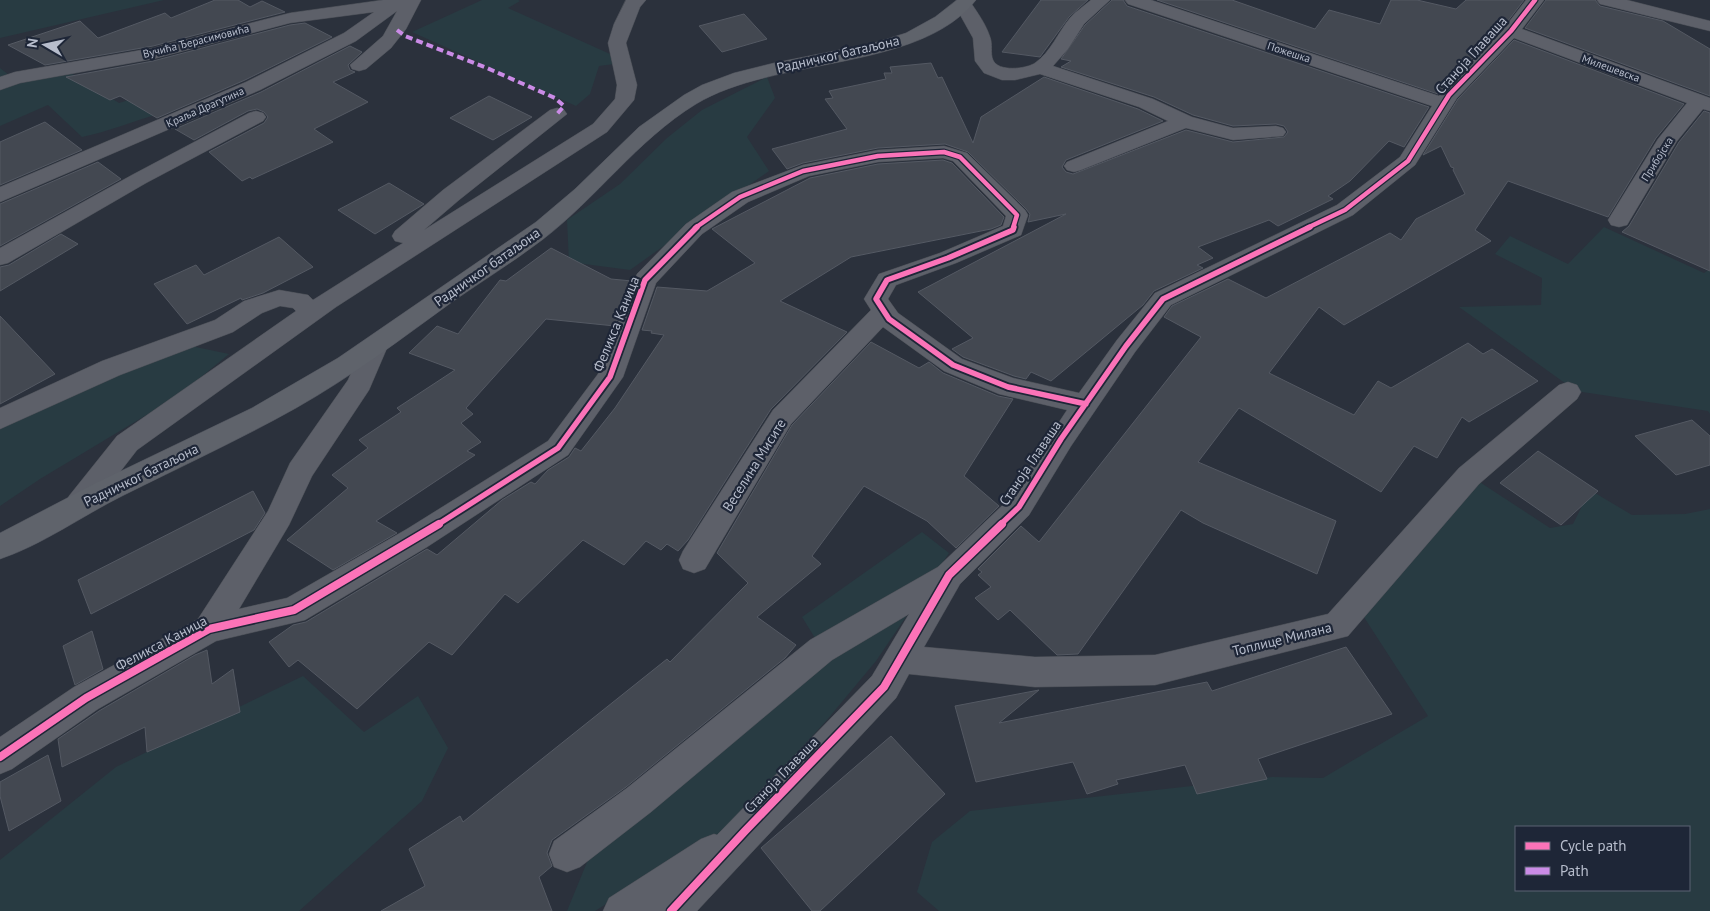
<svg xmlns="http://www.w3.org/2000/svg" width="1710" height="911" font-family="'PT Sans',sans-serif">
<rect width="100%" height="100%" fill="#2b313c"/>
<path fill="#283b42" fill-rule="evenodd" d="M0 0H164L0 38Z
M482 0H518L520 1 508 8 610 54 614 64 599 66 590 94 576 106 412 32Z
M0 68 18 82 69 72 119 103 138 97 159 114C133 121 108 132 82 137L48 105 0 126Z
M767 77 775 98 747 137 769 171 630 270 569 262 567 220 620 184 667 138 702 110Z
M1604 227 1704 273 1710 269V414L1708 411 1576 391 1459 307 1541 305 1542 278 1495 254 1510 236 1568 264Z
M191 346 229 354 178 396 40 479 0 506V425L131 368Z
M1472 477 1550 528 1573 524 1590 490 1632 515 1685 514 1710 509V911H939L917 892 932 842 970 811 1272 777 1323 778 1428 716 1360 611ZM1516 827H1689V890H1516Z
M922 532 949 553 876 661 826 721 729 827 595 911H567L592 850 828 659 802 617Z
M303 676 364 732 418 696 448 748 422 801 299 911H0V860L116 767Z"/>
<path fill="#434851" stroke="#545963" d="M215 0H238L250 7 262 1 285 12 153 46 45 65 8 45 80 21 98 38 165 13 171 18Z
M1041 0H1088L1069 17 1040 57 1002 52Z
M1112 0H1123L1127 6 1429 107 1404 147 1389 141 1350 181 1328 196 1333 199 1278 226 1269 220 1198 247 1213 258 1197 265 1203 268 1154 291 1143 305 1051 381 1031 372 1026 379 1014 376 963 357 952 349 973 338 918 292 1066 214 1028 222 1030 214 1026 209 968 152 945 144 878 148 803 163 787 169 772 149 847 129 825 99 833 98 829 91 886 79 884 73H892L890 67 931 63 938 78 942 77 973 143 981 117 1044 77 1138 109 1163 121 1066 160 1062 167 1066 172 1073 174 1186 130 1233 142 1284 137 1288 132 1284 126 1276 124 1233 126 1193 115 1154 97 1061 67 1071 61 1061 59 1085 25Z
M1157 0H1232L1315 29 1329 10 1380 24 1391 0H1417L1456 9 1466 0H1524L1504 26 1438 94Z
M1546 0H1595L1600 6 1663 21 1710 49V96L1525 28Z
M744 14 767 39 722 52 699 26Z
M305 23 332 37 245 80 157 118 120 96 110 100 66 77 153 61 290 25Z
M1514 40 1684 104 1656 138 1608 217 1508 181 1475 230 1491 241 1344 325 1319 307 1269 373 1354 415 1378 381 1391 388 1468 343 1483 354 1492 349 1538 381 1469 422 1462 417 1437 458 1414 446 1381 492 1239 408 1198 462 1336 521 1317 574 1203 523 1181 510 1078 654 1057 655 1010 610 998 620 975 598 991 587 978 575 982 572 978 569 1021 526 1039 542 1201 337 1164 317 1172 306 1228 279 1266 298 1390 233 1401 240 1416 219 1465 194 1453 170 1454 168 1451 167 1441 146 1423 155 1458 99Z
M350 46 362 52 348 65 350 70 355 72 333 82 368 102 314 129 333 142 252 179 250 177 242 181 209 152 264 123 268 117 264 112 257 109 248 111 194 140 175 129 261 92Z
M489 96 532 117 493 140 450 118Z
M1704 111 1710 113V271L1622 232 1629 226 1679 142Z
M45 122 82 150 0 185V142Z
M943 160 952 163 1004 217 1001 225 991 229 851 257 780 301 847 332 771 409 688 540 678 551 667 544 661 550 646 541 624 565 583 540 518 603 505 594 452 655 429 642 357 709 298 660 289 667 269 642 293 625 306 622 427 549 437 555 502 500 531 482 535 484 548 470 569 457 575 448 581 451 615 408 664 335 651 333 652 331 642 330 657 287 707 291 755 263 712 229 810 178 878 164Z
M98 162 121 179 0 246V204Z
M389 183 424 204 375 234 338 210Z
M61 234 78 244 0 291V267L9 265Z
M279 237 313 267 263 293 242 300 241 298 187 324 154 284 196 265 204 275Z
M551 248 611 279 632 281 615 326 546 319 466 408 473 414 461 423 481 442 467 451 475 455 376 521 397 533 333 570 287 540 348 488 332 475 368 448 359 440 401 412 397 408 455 370 409 353 437 326 458 334 500 280 506 281Z
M0 316 55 374 0 404Z
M871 342 919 368 929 362 943 373 998 396 1013 399 964 476 999 506 956 548 927 521 864 486 812 556 821 564 757 617 796 645 785 658 626 787 552 840 547 853 552 866 539 877 552 911H381L425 886 409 849 460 816 463 822 667 659 670 662 748 583 717 553 792 425Z
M1692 420 1710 436V465L1676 475 1635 436Z
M1538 451 1598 491 1561 525 1500 483Z
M253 491 265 513 254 530 91 614 78 580Z
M92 631 103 669 75 685 63 646Z
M1346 647 1392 714 1258 759 1267 779 1197 794 1185 765 1116 780 1118 784 1087 794 1073 762 976 782 955 706 1039 690 999 723 1207 682 1212 691Z
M207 650 212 684 233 669 240 712 147 752 145 727 62 767 58 739 99 711 195 655Z
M891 736 945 794 820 911H812L761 848Z
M48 755 61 801 9 831 0 796V782Z"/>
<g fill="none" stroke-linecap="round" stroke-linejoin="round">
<g stroke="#484c54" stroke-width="1">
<path id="minor" d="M383 0H421L406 29 391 48 366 69 359 71 352 69 350 65 383 36 397 11 356 41 260 90 0 202V187L246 82 344 33 374 12 290 23 153 59 20 83 0 90V77L15 72 153 48 290 13Z
M626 0H646L640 7 626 43 637 85 634 100 607 132 336 307 137 450 89 512 79 516 69 512 65 504 69 496 117 436 296 311 293 308 280 306 262 313 233 332 120 375 0 429V408L102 361 215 320 244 301 279 290 308 295 313 300 403 243 395 241 392 236 395 231 443 190 550 110 557 108 564 110 567 114 459 200 424 230 593 124 615 99 617 85 608 43 614 24Z
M957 0H969C977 12 986 24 990 37 993 44 990 53 993 60 998 72 1026 69 1035 63 1051 52 1058 32 1070 18 1076 11 1084 6 1091 0H1110L1084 24 1068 49 1053 66 1153 99 1192 117 1233 128 1276 126 1283 128 1286 132 1283 136 1233 140 1186 128 1081 170 1074 172 1067 170 1064 166 1067 162 1168 121 1139 107 1040 74 1015 80H1002L984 73 975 61 973 38 954 4Z
M1125 0H1151L1439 96 1505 27 1526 0H1544L1522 29 1710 98V111L1703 109 1677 141 1627 225 1619 227 1611 225 1608 220 1658 139 1687 103 1514 38 1457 98 1415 165 1353 215 1171 305 1135 352 1071 446 1029 515 960 584 924 647 1035 657 1155 655 1328 614 1459 468 1559 385 1568 382 1577 385 1581 392 1577 399 1479 484 1348 636 1155 685 1035 687 909 674 896 698 697 911H603L609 898 701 839 714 834 717 835 872 676 909 614 832 660 651 812 580 867 567 872 554 867 549 854 554 841 627 788 810 640 938 567 1009 499 1067 410 999 394 944 371 883 327 791 424 705 569 694 573 683 569 679 560 683 551 773 410 871 310 864 299 879 274 940 253 1003 226 1006 216 953 161 943 158 878 162 809 176 748 202 702 234 656 283 623 377 568 455 427 547 305 620 216 641 98 709 12 769 0 774V737L74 687 198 619 268 511 290 463 348 380 365 342 374 339 383 342 387 348 369 390 312 476 289 525 239 609 287 598 407 529 548 441 598 374 637 274 686 224 732 192 803 165 878 150 944 146 967 153 1025 210 1028 215 1021 235 956 263 896 285 888 299 898 313 962 359 1013 378 1079 393 1117 340 1155 293 1337 205 1400 157 1432 106 1128 4Z
M1597 0H1627L1710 21V31L1600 4Z
M256 111 263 113 266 117 263 121 146 183 8 263 0 265V248L132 175 249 113Z"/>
</g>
<g stroke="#4a4e58" stroke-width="1">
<path id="major" d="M957 0H976C919 72 775 56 696 104 637 140 596 199 542 240 513 262 482 281 452 302 401 339 351 377 296 408 239 440 180 467 122 496 82 516 42 545 0 559V533L96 483 252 408 338 358 536 222 575 189 639 127 684 95 702 85 734 73 774 63 874 43 906 33 935 17Z"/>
</g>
<use href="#minor" fill="#5d6069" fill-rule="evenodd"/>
<use href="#major" fill="#5f636b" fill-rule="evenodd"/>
<path stroke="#ca8be6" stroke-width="4" stroke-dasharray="7 4" stroke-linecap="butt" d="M397 30 405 36 487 68 555 98 564 106 557 114"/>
<g stroke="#1e2637" stroke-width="7">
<path id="cycleway-far2" d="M695 228 740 197 803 171 878 156 944 152 960 157 1017 215 1013 228
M1307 228 1345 210 1408 161 1449 95 1511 31 1535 0"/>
</g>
<g stroke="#1e2637" stroke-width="9">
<path id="cycleway-far1" d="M1014 227 1013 230 948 258 887 280 876 299 889 319 953 365 1008 387 1086 404
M437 525 558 448 610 377 645 280 697 227
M1000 525 1019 507 1061 439 1126 346 1163 299 1310 227"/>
</g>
<g stroke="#1e2637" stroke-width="11">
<path id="cycleway" d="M0 757 86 698 209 629 294 610 439 524
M671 911 745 831 884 687 949 575 1002 524"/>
</g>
<use href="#cycleway-far2" stroke="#fb73b8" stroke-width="4.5"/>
<use href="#cycleway-far1" stroke="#fb73b8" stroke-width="5.5"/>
<use href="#cycleway" stroke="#fb73b8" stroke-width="8"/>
</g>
<g text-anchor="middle" stroke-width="4.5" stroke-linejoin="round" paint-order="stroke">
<g font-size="11" fill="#b7bdcc" stroke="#1e2637">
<text transform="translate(196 41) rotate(-14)" y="4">Вучића Ђерасимовића</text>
<text transform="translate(1289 52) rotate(18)" y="4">Пожешка</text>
<text transform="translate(1611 68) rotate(20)" y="4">Милешевска</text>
<text transform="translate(205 107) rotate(-24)" y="4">Краља Драгутина</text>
<text transform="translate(1657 159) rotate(-58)" y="4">Прибојска</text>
</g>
<g font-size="14" fill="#b7bdcc" stroke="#1e2637">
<text transform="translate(838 54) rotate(-13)" y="5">Радничког батаљона</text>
<text transform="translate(1471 55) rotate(-48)" y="5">Станоја Главаша</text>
<text transform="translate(487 267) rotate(-35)" y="5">Радничког батаљона</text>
<text transform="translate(616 324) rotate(-68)" y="5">Феликса Каница</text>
<text transform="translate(1030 463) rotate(-56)" y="5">Станоја Главаша</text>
<text transform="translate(754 465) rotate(-58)" y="5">Веселина Мисите</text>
<text transform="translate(141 475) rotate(-26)" y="5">Радничког батаљона</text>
<text transform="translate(1282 639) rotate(-14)" y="5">Топлице Милана</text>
<text transform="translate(161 643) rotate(-28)" y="5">Феликса Каница</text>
<text transform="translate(781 775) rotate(-46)" y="5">Станоја Главаша</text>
</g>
</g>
<rect x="1515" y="826" width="175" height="65" fill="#1e2637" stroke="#5b6273"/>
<rect x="1525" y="842" width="25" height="8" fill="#fb73b8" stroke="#5b6273"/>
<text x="1560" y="851" font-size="15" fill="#b7bdcc">Cycle path</text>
<rect x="1525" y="867" width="25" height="8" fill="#ca8be6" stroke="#5b6273"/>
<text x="1560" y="876" font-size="15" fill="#b7bdcc">Path</text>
<g transform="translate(45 45) rotate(279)" stroke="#1e2637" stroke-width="4" paint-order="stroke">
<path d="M0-4L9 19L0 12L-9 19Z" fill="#b7bdcc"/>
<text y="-8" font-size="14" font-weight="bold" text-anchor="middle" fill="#b7bdcc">N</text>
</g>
</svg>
